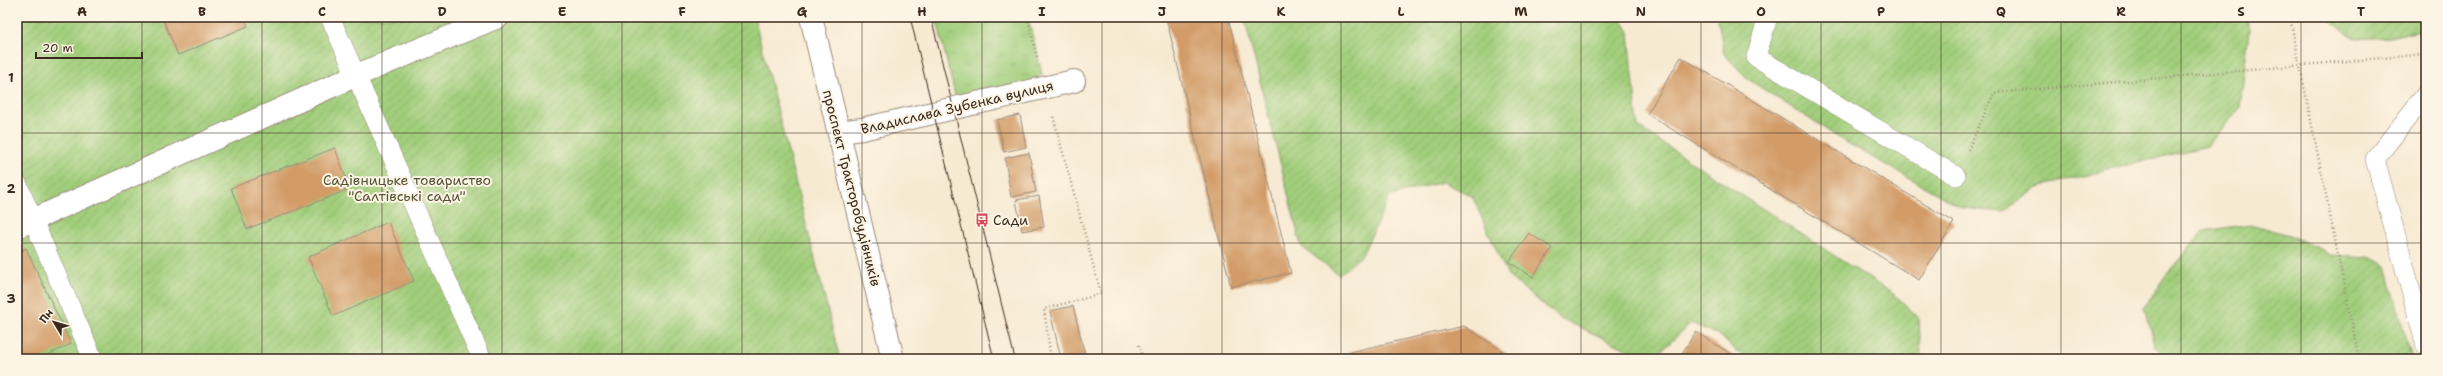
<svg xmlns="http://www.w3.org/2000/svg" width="2443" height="376" font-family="'Shantell Sans',sans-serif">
<defs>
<pattern id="grass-tufts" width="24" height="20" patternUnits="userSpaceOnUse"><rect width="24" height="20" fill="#a1ce7c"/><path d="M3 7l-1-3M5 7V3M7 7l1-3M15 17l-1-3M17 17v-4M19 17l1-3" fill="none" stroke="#8cb16b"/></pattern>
<pattern id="garden-furrows" width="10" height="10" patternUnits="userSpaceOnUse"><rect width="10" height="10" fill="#a1ce7c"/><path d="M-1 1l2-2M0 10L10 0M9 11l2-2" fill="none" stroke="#8cb16b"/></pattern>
</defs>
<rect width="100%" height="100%" fill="#fcf5e5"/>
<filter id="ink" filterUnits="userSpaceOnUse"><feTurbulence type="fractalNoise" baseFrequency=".025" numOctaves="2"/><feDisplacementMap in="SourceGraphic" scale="8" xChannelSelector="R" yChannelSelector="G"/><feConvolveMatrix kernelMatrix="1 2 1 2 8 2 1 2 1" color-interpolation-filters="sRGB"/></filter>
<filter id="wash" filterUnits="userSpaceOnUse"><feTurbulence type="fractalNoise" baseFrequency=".012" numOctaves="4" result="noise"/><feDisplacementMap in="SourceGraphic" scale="16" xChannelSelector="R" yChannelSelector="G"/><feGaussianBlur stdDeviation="0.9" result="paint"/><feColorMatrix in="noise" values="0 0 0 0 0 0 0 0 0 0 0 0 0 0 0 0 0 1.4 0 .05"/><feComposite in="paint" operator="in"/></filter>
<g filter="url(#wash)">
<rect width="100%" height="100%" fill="#f7ead3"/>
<path fill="url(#grass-tufts)" stroke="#6e7c4d" d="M936 17H1028L1042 74 1030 83 961 99 955 95Z"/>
<path fill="url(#garden-furrows)" stroke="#6e7c4d" d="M17 17H754L840 359H17Z
M1244 17H1620L1629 32 1638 127 1896 296 1919 318 1921 356 1919 359H1745L1719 335 1691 323 1653 359H1648L1560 318 1508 276 1472 196 1443 182 1390 196 1362 255 1339 275 1301 246Z
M1720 17H2247L2249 31 2240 108 2207 146 2038 187 2003 212 1962 208 1844 141 1749 80 1724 54 1718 20Z
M2326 17H2426V30L2389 37 2356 39Z
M2250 224 2290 235 2333 255 2372 257 2386 266 2412 359H2168L2154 345 2144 308 2166 275 2203 231Z"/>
<g id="blocks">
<path fill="#d29b68" d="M162 17H244L248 26 178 55Z
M1166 17H1228L1291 273 1231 287Z
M1681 57 1954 222 1919 280 1647 114Z
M1020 115 1026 147 1004 152 997 120Z
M335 148 350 189 247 229 231 188Z
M1029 153 1036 192 1011 197 1005 158Z
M1039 196 1044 227 1022 231 1016 200Z
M388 222 414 281 333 316 308 257Z
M1529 233 1552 248 1533 277 1509 262Z
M26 248 71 344 39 359H17V253Z
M1073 306 1086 359H1061L1050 311Z
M1464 326 1515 359H1323V358Z
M1696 332 1739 359H1678Z"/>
</g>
</g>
<g filter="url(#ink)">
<use href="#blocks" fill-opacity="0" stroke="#998a78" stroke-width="1"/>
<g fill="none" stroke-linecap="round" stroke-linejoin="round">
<g stroke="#998a78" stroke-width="20">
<path id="service" d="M330 17 482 359
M1768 17 1756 57 1956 176
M2426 94 2375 159 2426 346
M17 183 93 359"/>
</g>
<g stroke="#998a78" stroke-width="24">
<path id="minor" d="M839 132 862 129 1074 81
M17 227 357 75 498 17"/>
</g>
<g stroke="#998a78" stroke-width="24">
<path id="secondary" d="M811 17 893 359"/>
</g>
<path stroke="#998a78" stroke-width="2.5" stroke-dasharray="1 3" stroke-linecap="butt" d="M1027 17 1038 59
M2290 17 2359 359
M1968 150 1994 93 2426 54
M1139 345 1143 359
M1051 359 1044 309 1101 294 1053 116"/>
<use href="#service" stroke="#fff" stroke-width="19"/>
<use href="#minor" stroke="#fff" stroke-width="22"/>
<use href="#secondary" stroke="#fff" stroke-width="22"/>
<path stroke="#3b2a1e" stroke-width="1" d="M910 17 994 359
M931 17 1015 359"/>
</g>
</g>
<path fill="none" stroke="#3b2a1e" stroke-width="1" stroke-opacity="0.55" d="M142 17V359M262 17V359M382 17V359M502 17V359M622 17V359M742 17V359M862 17V359M982 17V359M1102 17V359M1222 17V359M1341 17V359M1461 17V359M1581 17V359M1701 17V359M1821 17V359M1941 17V359M2061 17V359M2181 17V359M2301 17V359M17 133H2426M17 243H2426"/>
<defs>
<g id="bus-bare" transform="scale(1.08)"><path d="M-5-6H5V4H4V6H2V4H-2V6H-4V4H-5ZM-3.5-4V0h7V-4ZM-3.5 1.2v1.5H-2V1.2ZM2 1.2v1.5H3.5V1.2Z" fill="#d1495b" stroke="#fcf5e5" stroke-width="2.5" paint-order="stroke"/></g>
</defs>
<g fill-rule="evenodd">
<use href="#bus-bare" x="982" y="220"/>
</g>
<g text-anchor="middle" stroke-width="4" stroke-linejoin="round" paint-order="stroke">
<g font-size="14" fill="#3b2a1e" stroke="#fcf5e5">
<text transform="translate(957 107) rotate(-13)" y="5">Владислава Зубенка вулиця</text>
<text transform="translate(852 188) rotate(76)" y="5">проспект Тракторобудівників</text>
</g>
<g font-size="14" fill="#545336" stroke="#fcf5e5">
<text x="407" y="185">Садівницьке товариство<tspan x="407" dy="16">"Салтівські сади"</tspan></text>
</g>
<g font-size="14" fill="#3b2a1e" stroke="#fcf5e5" text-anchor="start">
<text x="993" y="225">Сади</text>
</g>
</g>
<rect width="2443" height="376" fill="none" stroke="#fcf5e5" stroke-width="44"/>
<g transform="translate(54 322) rotate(308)" stroke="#fcf5e5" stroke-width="3" paint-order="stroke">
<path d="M0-3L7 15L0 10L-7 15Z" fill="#3b2a1e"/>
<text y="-6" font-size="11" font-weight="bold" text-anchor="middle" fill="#3b2a1e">Пн</text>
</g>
<path d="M36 52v6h106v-6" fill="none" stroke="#3b2a1e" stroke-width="2"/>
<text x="42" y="52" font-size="12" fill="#3b2a1e" stroke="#fcf5e5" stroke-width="3" paint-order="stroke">20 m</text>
<rect x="22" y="22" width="2399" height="332" fill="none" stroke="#3b2a1e" stroke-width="1.5"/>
<g font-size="13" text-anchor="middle" font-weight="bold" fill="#3b2a1e">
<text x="82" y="16">A</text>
<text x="202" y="16">B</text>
<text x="322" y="16">C</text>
<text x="442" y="16">D</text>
<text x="562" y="16">E</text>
<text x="682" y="16">F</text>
<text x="802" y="16">G</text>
<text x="922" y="16">H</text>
<text x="1042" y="16">I</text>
<text x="1162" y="16">J</text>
<text x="1281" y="16">K</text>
<text x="1401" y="16">L</text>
<text x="1521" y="16">M</text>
<text x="1641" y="16">N</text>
<text x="1761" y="16">O</text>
<text x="1881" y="16">P</text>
<text x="2001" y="16">Q</text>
<text x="2121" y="16">R</text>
<text x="2241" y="16">S</text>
<text x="2361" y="16">T</text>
<text x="11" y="82">1</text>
<text x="11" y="193">2</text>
<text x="11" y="303">3</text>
</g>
</svg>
